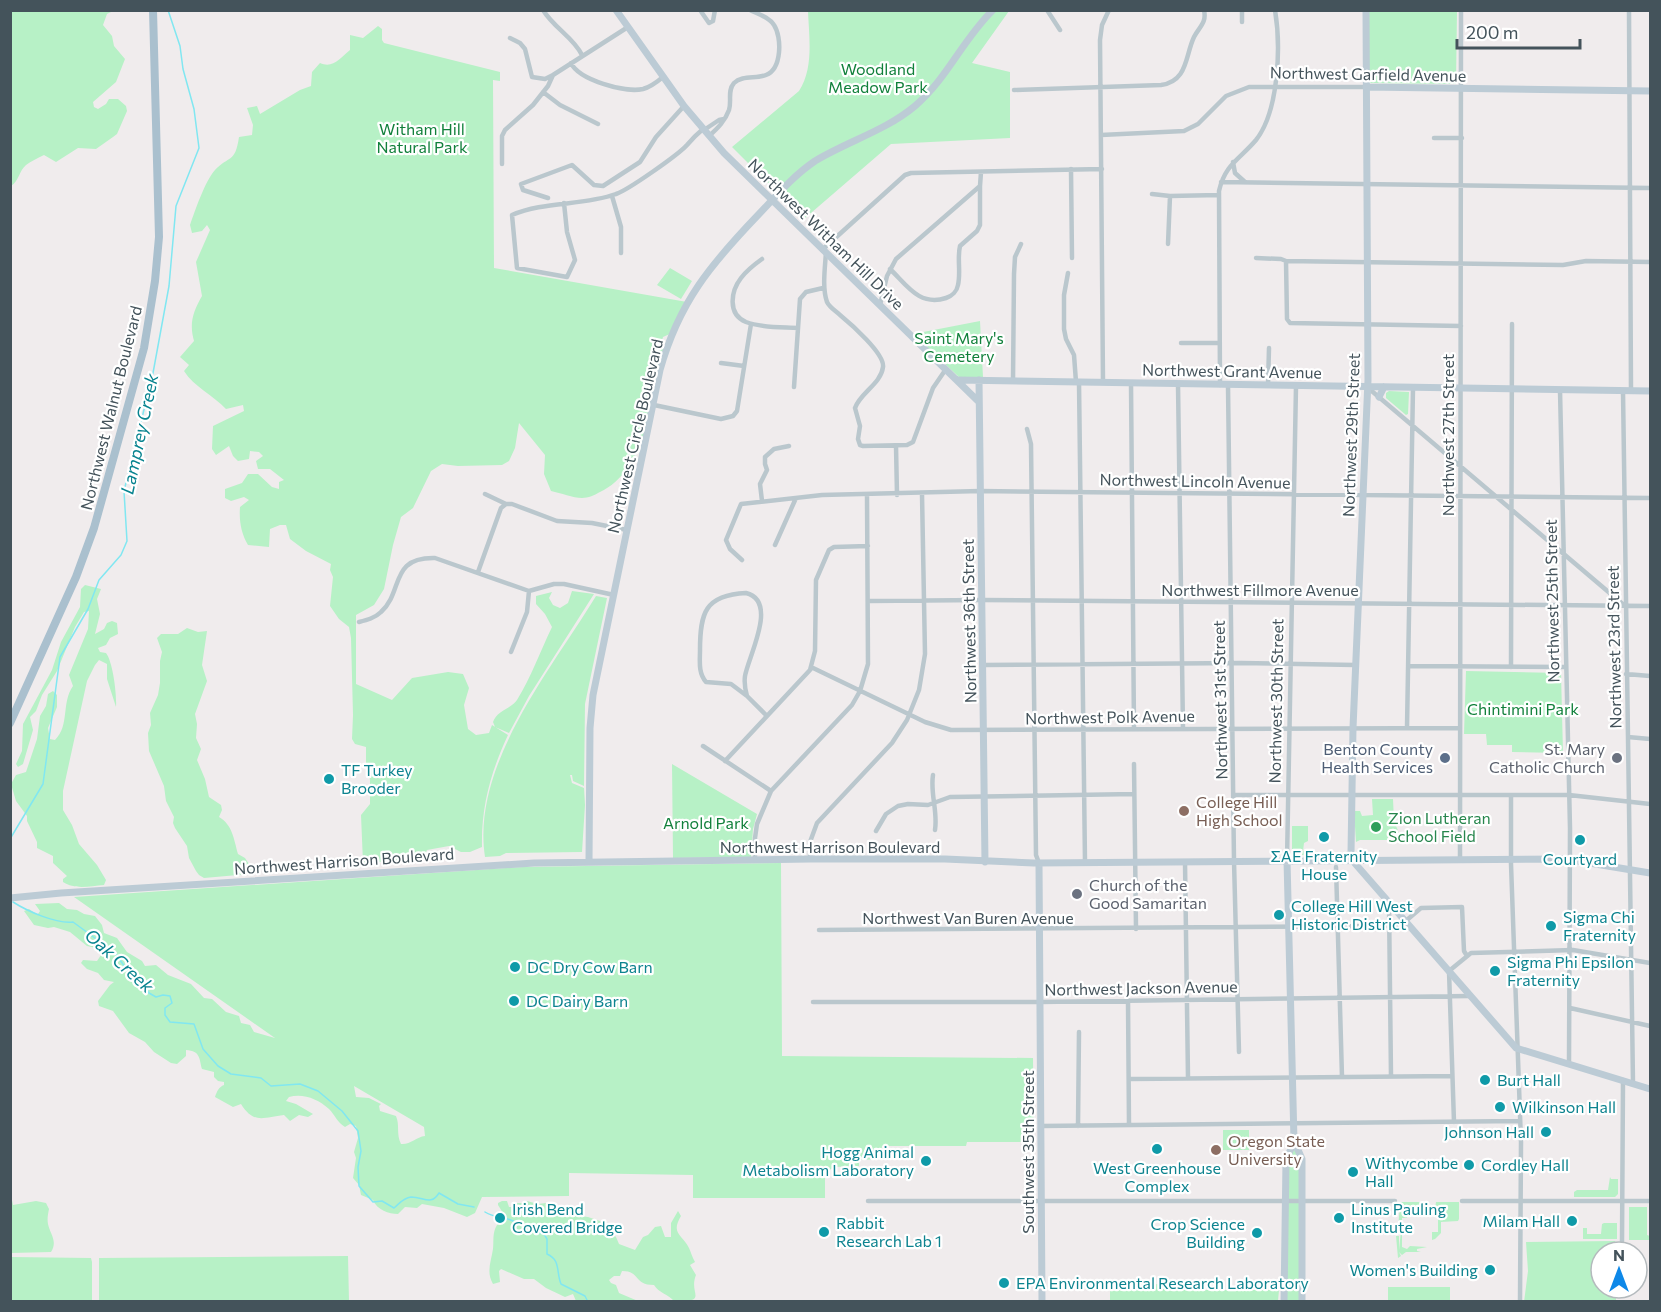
<svg xmlns="http://www.w3.org/2000/svg" width="1661" height="1312" font-family="Commissioner,sans-serif">
<rect width="100%" height="100%" fill="#f0eced"/>
<path fill="#b7f1c6" fill-rule="evenodd" d="M11 10 113 11 107 14 103 25 112 36 114 46 125 59 116 82 93 102 94 107 98 109 106 104 109 99H118L126 106 127 111 117 134 113 137 96 149 78 148 56 162 44 155C38 158 31 161 26 165 19 171 19 181 11 186Z
M808 11H1009L972 63 1010 72V138L891 144 804 219 732 147 799 91C814 68 809 37 808 11Z
M1369 11H1457L1456 84 1369 83Z
M378 26 382 29V40L384 43 500 72V81L493 80 494 268 687 302 672 333 663 337 660 347 666 350C656 394 645 472 600 492 595 495 588 498 582 498 573 498 561 493 551 491L544 474 545 455 519 423 515 448 509 461 502 465 458 466 442 464 431 471 413 508 401 517 393 545 384 589 374 605 356 615V684L392 700 412 678 448 672 463 674 469 688 464 705 468 729 476 735 489 733 492 725 508 735C491 771 481 807 482 847L470 852H461L449 846 427 850 422 861C402 862 383 861 363 863L361 815 370 804V780L366 763V747L355 744 352 739 353 715 351 638 349 627 339 619 330 606 333 577 330 570 331 564 306 551 290 539 286 525H280L270 529 269 547 248 545C241 533 239 521 240 507L249 500 244 497 231 501 225 498V489L242 483 248 474H258L272 487 279 489V482L284 480 270 469H258L256 461 263 456 259 452 250 451 249 459 238 461 233 456 229 446 216 455 212 449 213 426 244 411 243 405 226 409C213 395 194 387 184 371L189 365 180 357 194 341C189 323 193 312 202 296L196 262 210 230 207 225 202 231 192 233 190 225C195 211 205 181 215 170 229 155 235 164 239 137L252 135 253 125 247 108 257 106 260 114 300 90 311 86 312 72 320 63C333 69 340 58 350 50V35L363 38Z
M670 268 692 281 681 299 657 285Z
M980 321 983 377 960 378 913 334Z
M1389 391 1409 392 1408 414 1406 415 1386 398V393Z
M85 585 101 589 97 599 100 614 95 634 104 629 107 623 112 621 117 623 118 634 110 638 106 645 98 648 100 652 106 653C113 662 117 695 116 707L107 679V664L99 660 95 665 87 681 63 791V810L72 825 79 844 97 865 106 880 104 885C90 886 75 890 63 882V879L67 876 53 863V856L37 848V842L27 821V816L16 801 11 784 16 775 26 772 37 739 40 716 46 706 48 694 53 691 57 695V707L48 728 50 739 55 740C70 725 61 703 73 686L69 675 88 629 89 611 84 612 75 627 57 671 42 695 36 711 30 717 33 730 23 764 18 767 16 764 22 751 23 724 52 670 61 642 80 607 81 589Z
M572 591 594 594 529 696 509 733 495 727 493 722C497 710 511 709 517 700 531 677 540 652 552 627L545 614 536 604V596L552 592 549 598 553 605 560 608 568 603Z
M596 596 607 598 585 704 584 786 573 781 572 775H570L572 783 584 788 585 805 582 852 506 853 500 856 485 857C471 765 551 670 596 596Z
M187 628 198 632 207 631 202 665 207 681 195 714 197 724 196 738 201 749 197 760 205 779 209 797 221 805 222 810 219 817C232 824 234 839 238 854L245 858 253 870 249 874 204 878 199 875 196 871 189 858 187 846 175 828 173 823 174 817 166 801 164 786 149 751 148 733 151 725 150 713 158 695 160 683V661L162 652 157 638 161 634H178Z
M1466 671 1561 673 1563 753 1512 752V745H1487L1486 734H1464Z
M672 764 757 814 753 829 751 857 673 858Z
M1372 799H1393L1394 821 1401 838 1398 840H1360L1356 842 1354 811H1360L1362 816 1373 815Z
M1292 826H1308V841L1304 843 1303 851 1319 852V855H1292Z
M781 863 782 1056 1033 1058 1034 1142H967L966 1146H882L881 1159 859 1160V1166L834 1167 825 1173V1198H693V1175L569 1173V1196L482 1197 475 1213 467 1217 444 1208 422 1204 417 1208 405 1207 398 1214C389 1214 377 1210 373 1200L361 1195 359 1185 353 1178 356 1158 354 1152 358 1138 356 1126 350 1124 345 1127C337 1122 335 1115 329 1109 318 1099 303 1093 289 1097L286 1101 296 1104 313 1114 308 1117 299 1115 290 1121 284 1115C264 1117 254 1125 241 1104L233 1107 215 1097C217 1091 219 1087 224 1085V1082L218 1081 214 1077V1072L202 1069C199 1059 201 1051 186 1050V1056L177 1064 171 1063 154 1052 145 1042 129 1033 113 1011 99 1006 98 1001 110 985 114 982 104 980 98 973 87 969 81 963 83 960 97 961 103 952 101 949 87 946 70 932 54 927 48 928 34 925 24 911 29 909 36 914H38L40 911 35 904 59 903 67 909 77 910 84 914 95 916 102 925 104 933 117 938 127 952 142 961 145 966 156 965 168 975 191 984 204 998 212 999 226 1012 239 1016 241 1023 250 1025 254 1032 275 1038 74 897 523 867ZM354 1086 424 1127 425 1136C416 1137 410 1145 401 1144 396 1134 400 1125 396 1116L380 1111 379 1106 381 1104 369 1098 356 1097Z
M1223 1130H1249V1150H1223Z
M1294 1147 1301 1159V1301L1286 1302 1287 1163Z
M1610 1177 1611 1179H1618V1194L1615 1197H1574V1192L1577 1190H1608Z
M11 1195 13 1205 36 1201 46 1203 49 1209C48 1214 47 1219 48 1224 50 1234 58 1241 51 1252L11 1253Z
M502 1201H507L509 1207H511L516 1203H523L527 1201 538 1204 546 1203 560 1213 588 1217 600 1221 616 1237 619 1244 635 1250 643 1237 648 1235 655 1227 661 1226 665 1237H671V1223L678 1211 681 1216C670 1234 683 1235 689 1248 691 1252 692 1257 695 1262L690 1265 696 1275C688 1294 710 1302 674 1301 668 1294 659 1293 654 1285 633 1285 641 1271 622 1271L620 1276H614L609 1280 611 1283 616 1285 619 1293 638 1301H576L573 1294 565 1297 546 1288 534 1279H524L501 1269 499 1271 500 1282 493 1284C486 1272 491 1262 493 1249 494 1241 492 1233 497 1225 498 1222 501 1220 504 1218L503 1213 498 1205V1203Z
M1400 1202H1421L1422 1208 1407 1209V1218H1402V1247L1407 1249 1410 1246 1427 1247 1417 1249V1251L1421 1252H1406L1402 1255 1399 1252 1401 1256 1398 1258 1396 1236H1399V1250L1401 1231 1398 1230Z
M1436 1202H1459V1219L1458 1221 1441 1222V1233L1435 1239 1432 1240V1232H1438V1209H1435Z
M1629 1207H1647V1235L1650 1236V1240H1629Z
M1604 1223H1617V1239H1583V1228H1587V1234H1601L1602 1224Z
M1615 1241 1616 1243 1624 1242V1249H1617L1616 1252H1601V1288H1616V1301L1524 1302 1528 1271 1526 1242Z
M348 1256 349 1301H99V1258Z
M11 1257 91 1258 92 1262V1301H11Z
M1167 1284 1168 1287 1176 1290H1279L1278 1301H1110V1285Z
M1388 1287H1450V1301H1388Z"/>
<g fill="none" stroke-linecap="round" stroke-linejoin="round">
<path stroke="#81e7f1" stroke-width="1.5" d="M10 839 43 784 60 657 88 609 99 580 121 555 127 541 124 491 153 373 169 286 176 206 199 148 194 109 183 69 180 46 168 10
M13 902C27 911 56 924 73 922L114 952 131 975 140 978 149 993 156 997 163 995 170 996 172 1003 165 1008V1015L170 1022 194 1024 203 1049 218 1066 231 1074 261 1078 271 1086 300 1084 318 1091 342 1111 358 1131 361 1151 358 1167 359 1186 373 1202 382 1201 394 1208C400 1203 403 1198 411 1197 424 1197 431 1206 439 1193L458 1204 474 1207
M485 1212C494 1218 503 1216 513 1221 525 1227 530 1230 544 1234L547 1239V1254C561 1260 556 1272 561 1284L585 1296 588 1302"/>
<path stroke="#bac7cd" stroke-width="4.5" d="M543 10C554 28 573 37 582 55
M700 10 709 23 713 21 715 10
M1047 10 1060 30
M1629 10 1631 391
M1242 22V10
M510 38 520 43 525 49 532 77 545 79 553 75
M571 63C579 80 625 93 643 89 651 87 657 82 663 77
M1014 90 1161 85C1188 81 1185 56 1194 37 1199 27 1207 23 1204 10
M543 92 560 105 598 124
M704 130 719 120 724 119
M1101 135 1184 131 1198 124 1226 96 1249 87H1366
M709 136C718 128 725 121 729 110 732 101 727 91 734 83 742 75 756 79 766 75 782 69 782 37 774 25 769 17 758 14 750 10
M1434 138H1462
M1233 162 1235 173 1245 182
M502 164V136L505 130 533 105 548 86 553 75 628 27
M1071 169 1072 258
M1221 182 1650 188
M1152 194 1170 196 1219 195
M612 196 621 227V253
M548 198 523 190 521 184 572 165 594 185 603 186 640 162 656 137 684 106
M564 203 567 232 575 260 567 277 517 268 512 215C544 201 583 206 616 194 628 190 678 155 687 145 693 138 697 134 703 129
M1168 244 1170 196
M822 250 905 175 911 173 1102 169
M826 252C825 268 822 288 827 302 830 308 836 311 840 315 851 324 885 354 883 367 881 384 860 393 855 408L860 426 858 439 860 445 863 446 907 445 913 442 933 388 946 369
M1256 258 1281 259 1286 261 1563 265 1586 261 1650 262
M762 259C755 264 747 270 741 278 731 291 727 314 746 322 762 328 782 327 798 328
M1286 261 1287 319 1290 323 1461 326
M890 269C906 284 919 307 946 298 952 296 957 291 958 285 961 272 957 259 960 246L977 231 980 225V186
M1068 273 1064 295V329L1066 339 1074 355 1076 382
M880 305 887 276 896 259 980 186 981 172
M1181 343H1219
M721 363 744 366
M1013 381 1014 274 1015 257 1021 244
M1079 382 1085 862
M1103 382 1100 40 1102 25 1109 10
M1131 383 1134 729
M1178 384 1183 729
M1220 385 1219 191C1225 164 1240 159 1256 140 1279 111 1281 46 1275 10
M1228 385 1234 861 1239 1052
M1268 385 1269 348
M794 387 800 299 806 292 823 288
M1367 387 1625 606
M1560 390 1570 828 1569 1063
M1623 391 1633 1083
M654 405 721 419 733 416 737 411 751 324
M1027 429 1031 444 1036 855 1039 863
M896 446 897 495
M485 494 506 504
M762 501 760 484 767 470 765 464V457L774 449 789 446
M775 545 796 498
M742 560 730 549 726 540 741 504 822 495 980 491 1650 498
M478 572 501 508 506 504H512L557 521 592 523 627 530
M746 593C779 601 748 657 745 676 744 683 745 689 747 696L731 684 706 682C698 673 700 661 700 650 700 613 705 595 746 593Z
M869 601 982 600 1650 606
M359 622C367 620 375 618 381 612 404 591 389 557 435 558L529 591 554 584H564L614 595
M511 652 527 612 529 591
M983 665 1241 663 1355 665
M1408 666 1566 667
M811 667 925 722 951 730 1460 728
M1511 667 1512 324
M1626 674 1650 676
M747 696 766 715
M1407 728 1413 388
M1628 737 1650 739
M703 746 771 791
M725 761 810 670 815 651 816 580 829 550 834 547 868 546
M1134 764 1136 929
M933 775C930 794 938 811 935 830
M1233 795H1569L1650 804
M1511 795V864L1521 1142 1520 1302
M876 831 886 814 898 806 908 804 928 805 950 797 1134 794
M810 859V842L817 823 892 743 907 720 919 690 925 654 922 494
M1460 859 1461 10
M755 860V838L757 824 771 791 852 705 860 691 868 664 867 495
M1287 860 1296 386
M1185 862 1188 1078
M1336 867 1342 1077
M1389 904 1391 1076
M819 930 1392 926 1401 925 1421 908 1462 907 1464 951 1467 956
M1128 1000 1129 1125
M813 1002H1040L1469 996
M1570 1008 1650 1026
M1129 1079 1452 1076
M1454 1122 1449 971 1471 953 1573 950 1650 963
M1041 1126 1520 1121
M1078 1126 1079 1032
M868 1201H1395
M1462 1201H1650
M1622 1241 1623 1080"/>
<path stroke="#bccbd5" stroke-width="7" d="M616 10 684 106 724 153 979 402
M1366 10 1368 380 1353 728 1351 854 1352 860 1516 1048 1650 1089
M1366 87 1650 91
M958 380 1650 391
M979 380 985 862
M1379 397 1384 387
M1287 860 1294 1141 1302 1159V1302
M589 862 590 728 593 695 660 370C679 302 711 264 759 214 777 195 793 176 815 161 848 141 885 131 915 106 947 79 963 39 993 10
M1039 863 1042 1302
M10 898 61 893 534 863 810 859H945L1034 863 1565 859 1650 873
M1284 1302 1286 1161 1294 1141"/>
<path stroke="#aac0ce" stroke-width="8" d="M10 723 76 577 94 528 144 348 155 281 159 237 153 10"/>
</g>
<circle fill="#5c6f8a" stroke="#fff" stroke-width="2" cx="1445" cy="758" r="6"/>
<g fill="#6b7280" stroke="#fff" stroke-width="2">
<circle cx="1617" cy="758" r="6"/>
<circle cx="1077" cy="894" r="6"/>
</g>
<g fill="#0f9aa8" stroke="#fff" stroke-width="2">
<circle cx="329" cy="779" r="6"/>
<circle cx="1324" cy="837" r="6"/>
<circle cx="1580" cy="840" r="6"/>
<circle cx="1279" cy="915" r="6"/>
<circle cx="1551" cy="926" r="6"/>
<circle cx="515" cy="967" r="6"/>
<circle cx="1495" cy="971" r="6"/>
<circle cx="514" cy="1001" r="6"/>
<circle cx="1485" cy="1080" r="6"/>
<circle cx="1500" cy="1107" r="6"/>
<circle cx="1546" cy="1132" r="6"/>
<circle cx="1157" cy="1149" r="6"/>
<circle cx="926" cy="1161" r="6"/>
<circle cx="1469" cy="1165" r="6"/>
<circle cx="1353" cy="1172" r="6"/>
<circle cx="500" cy="1218" r="6"/>
<circle cx="1339" cy="1218" r="6"/>
<circle cx="1572" cy="1221" r="6"/>
<circle cx="824" cy="1232" r="6"/>
<circle cx="1257" cy="1233" r="6"/>
<circle cx="1490" cy="1270" r="6"/>
<circle cx="1004" cy="1283" r="6"/>
</g>
<g fill="#8d6e63" stroke="#fff" stroke-width="2">
<circle cx="1184" cy="811" r="6"/>
<circle cx="1216" cy="1150" r="6"/>
</g>
<circle fill="#2e9e5b" stroke="#fff" stroke-width="2" cx="1376" cy="827" r="6"/>
<g text-anchor="middle" stroke-width="4.5" stroke-linejoin="round" paint-order="stroke">
<g font-size="16" fill="#11803b" stroke="#fff">
<text x="878" y="75">Woodland<tspan x="878" dy="18">Meadow Park</tspan></text>
<text x="422" y="135">Witham Hill<tspan x="422" dy="18">Natural Park</tspan></text>
<text x="959" y="344">Saint Mary's<tspan x="959" dy="18">Cemetery</tspan></text>
<text x="1523" y="715">Chintimini Park</text>
<text x="706" y="829">Arnold Park</text>
</g>
<g font-size="16" fill="#44535b" stroke="#fff">
<text transform="translate(1368 74) rotate(1)" y="6">Northwest Garfield Avenue</text>
<text transform="translate(826 234) rotate(44)" y="6">Northwest Witham Hill Drive</text>
<text transform="translate(1232 371) rotate(1)" y="6">Northwest Grant Avenue</text>
<text transform="translate(111 408) rotate(-76)" y="6">Northwest Walnut Boulevard</text>
<text transform="translate(1351 435) rotate(-88)" y="6">Northwest 29th Street</text>
<text transform="translate(1448 435) rotate(-90)" y="6">Northwest 27th Street</text>
<text transform="translate(635 436) rotate(-77)" y="6">Northwest Circle Boulevard</text>
<text transform="translate(1195 481) rotate(1)" y="6">Northwest Lincoln Avenue</text>
<text x="1260" y="596">Northwest Fillmore Avenue</text>
<text transform="translate(1552 601) rotate(-91)" y="6">Northwest 25th Street</text>
<text transform="translate(969 621) rotate(-91)" y="6">Northwest 36th Street</text>
<text transform="translate(1614 647) rotate(-91)" y="6">Northwest 23rd Street</text>
<text transform="translate(1220 700) rotate(-91)" y="6">Northwest 31st Street</text>
<text transform="translate(1276 701) rotate(-89)" y="6">Northwest 30th Street</text>
<text transform="translate(1110 717) rotate(-1)" y="6">Northwest Polk Avenue</text>
<text x="830" y="853">Northwest Harrison Boulevard</text>
<text transform="translate(344 861) rotate(-4)" y="6">Northwest Harrison Boulevard</text>
<text x="968" y="924">Northwest Van Buren Avenue</text>
<text transform="translate(1141 988) rotate(-1)" y="6">Northwest Jackson Avenue</text>
<text transform="translate(1028 1152) rotate(-90)" y="6">Southwest 35th Street</text>
</g>
<g font-size="16" fill="#4e5e75" stroke="#fff" text-anchor="end">
<text x="1433" y="755">Benton County<tspan x="1433" dy="18">Health Services</tspan></text>
</g>
<g font-size="16" fill="#5b616d" stroke="#fff" text-anchor="end">
<text x="1605" y="755">St. Mary<tspan x="1605" dy="18">Catholic Church</tspan></text>
<text x="1089" y="891" text-anchor="start">Church of the<tspan x="1089" dy="18">Good Samaritan</tspan></text>
</g>
<g font-size="16" fill="#0d838f" stroke="#fff" text-anchor="start">
<text x="341" y="776">TF Turkey<tspan x="341" dy="18">Brooder</tspan></text>
<text x="1324" y="862" text-anchor="middle">ΣΑΕ Fraternity<tspan x="1324" dy="18">House</tspan></text>
<text x="1580" y="865" text-anchor="middle">Courtyard</text>
<text x="1291" y="912">College Hill West<tspan x="1291" dy="18">Historic District</tspan></text>
<text x="1563" y="923">Sigma Chi<tspan x="1563" dy="18">Fraternity</tspan></text>
<text x="1507" y="968">Sigma Phi Epsilon<tspan x="1507" dy="18">Fraternity</tspan></text>
<text x="527" y="973">DC Dry Cow Barn</text>
<text x="526" y="1007">DC Dairy Barn</text>
<text x="1497" y="1086">Burt Hall</text>
<text x="1512" y="1113">Wilkinson Hall</text>
<text x="1534" y="1138" text-anchor="end">Johnson Hall</text>
<text x="914" y="1158" text-anchor="end">Hogg Animal<tspan x="914" dy="18">Metabolism Laboratory</tspan></text>
<text x="1365" y="1169">Withycombe<tspan x="1365" dy="18">Hall</tspan></text>
<text x="1481" y="1171">Cordley Hall</text>
<text x="1157" y="1174" text-anchor="middle">West Greenhouse<tspan x="1157" dy="18">Complex</tspan></text>
<text x="512" y="1215">Irish Bend<tspan x="512" dy="18">Covered Bridge</tspan></text>
<text x="1351" y="1215">Linus Pauling<tspan x="1351" dy="18">Institute</tspan></text>
<text x="1560" y="1227" text-anchor="end">Milam Hall</text>
<text x="836" y="1229">Rabbit<tspan x="836" dy="18">Research Lab 1</tspan></text>
<text x="1245" y="1230" text-anchor="end">Crop Science<tspan x="1245" dy="18">Building</tspan></text>
<text x="1478" y="1276" text-anchor="end">Women's Building</text>
<text x="1016" y="1289">EPA Environmental Research Laboratory</text>
</g>
<g font-size="16" fill="#785e54" stroke="#fff" text-anchor="start">
<text x="1196" y="808">College Hill<tspan x="1196" dy="18">High School</tspan></text>
<text x="1228" y="1147">Oregon State<tspan x="1228" dy="18">University</tspan></text>
</g>
<g font-size="16" fill="#27864d" stroke="#fff" text-anchor="start">
<text x="1388" y="824">Zion Lutheran<tspan x="1388" dy="18">School Field</tspan></text>
</g>
<g font-size="18" font-style="italic" fill="#07838f" stroke="#fff">
<text transform="translate(140 434) rotate(-78)" y="6">Lamprey Creek</text>
<text transform="translate(119 961) rotate(42)" y="6">Oak Creek</text>
</g>
</g>
<rect width="1661" height="1312" fill="none" stroke="#44535b" stroke-width="24"/>
<g transform="translate(1619 1270)"><circle r="28" fill="#ffffff" stroke="#b4babd" stroke-width="1.5"/>
<path d="M0-4.5L10 22L0 15L-10 22Z" fill="#0e88e8"/>
<text y="-9" font-size="16" font-weight="bold" text-anchor="middle" fill="#44535b">N</text>
</g>
<path d="M1457 39v9h123v-9" fill="none" stroke="#44535b" stroke-width="3"/>
<text x="1466" y="39" font-size="18" fill="#44535b" stroke="#ffffff" stroke-width="4.5" paint-order="stroke">200 m</text>
</svg>
